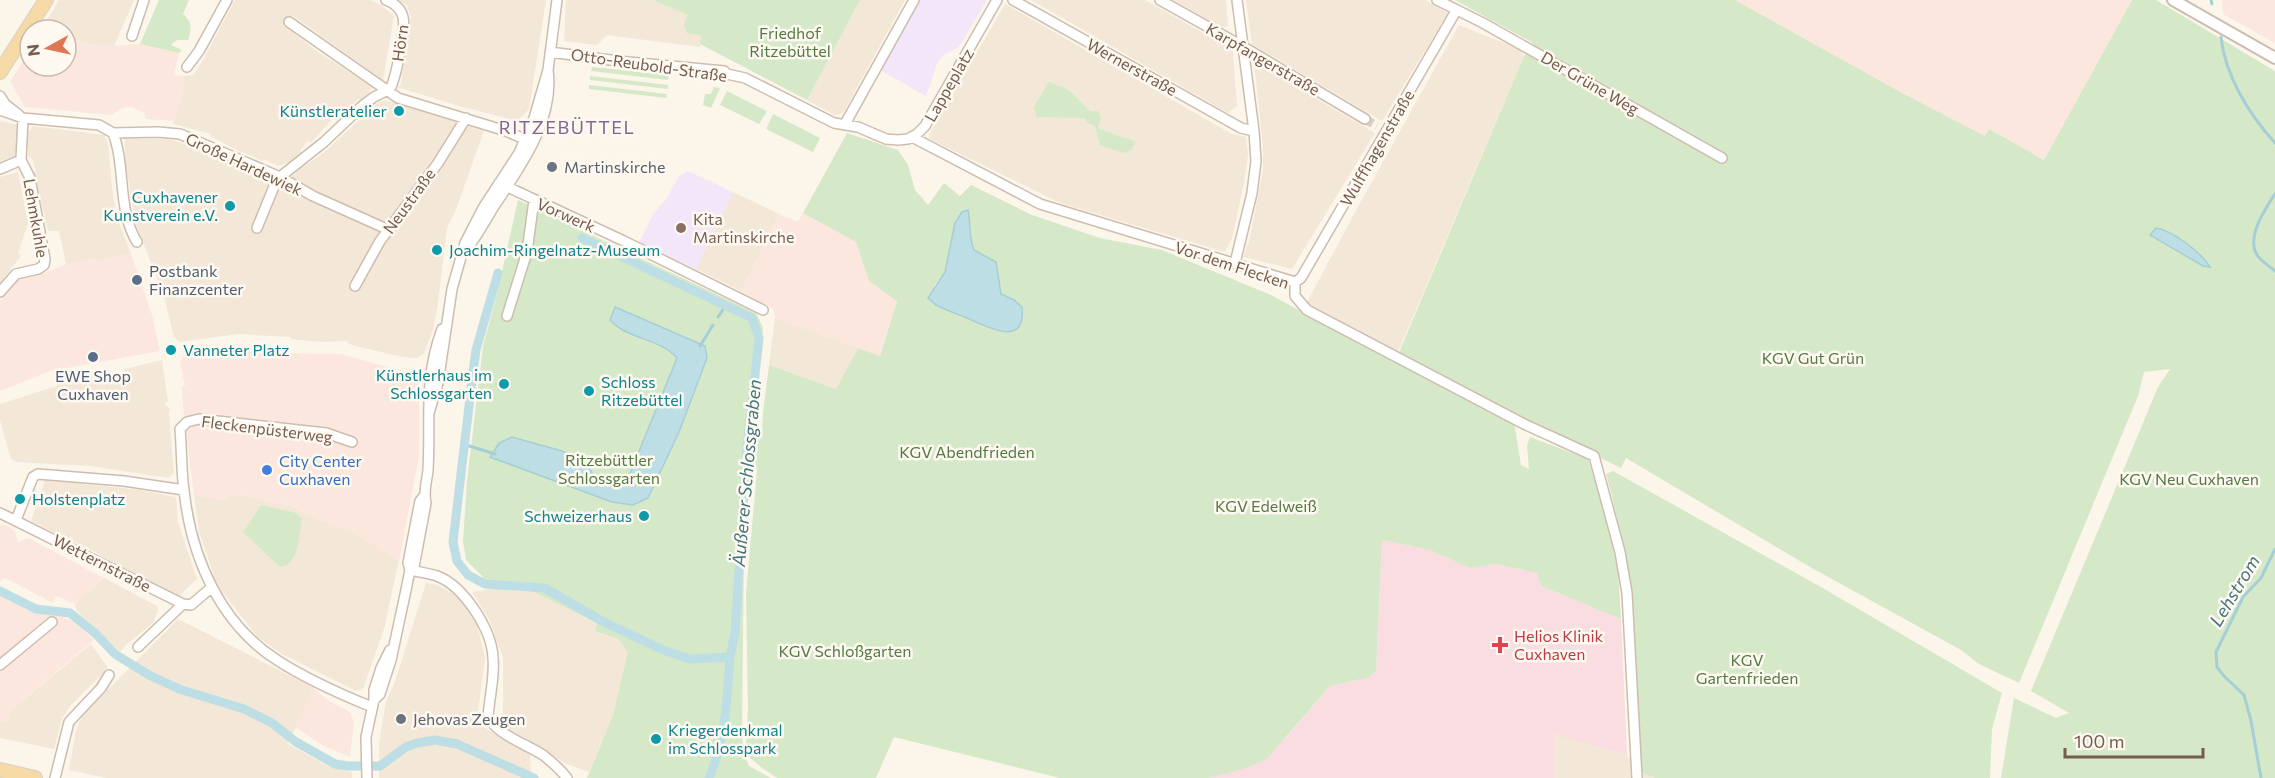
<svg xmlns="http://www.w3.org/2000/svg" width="2275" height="778" font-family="Commissioner,sans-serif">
<rect width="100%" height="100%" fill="#fcf5e9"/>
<path fill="#f3e7d8" d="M59 0H134L114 46 86 44 75 40 66 34V30H61L47 20Z
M235 0H370L381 5 394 16 383 80 292 15 283 25 318 52 373 87 361 101 358 99 337 121 333 118 311 143 308 141 300 150 302 154 293 161 278 166 264 159 263 161 237 150 212 137 211 134 173 124 182 98 184 76 193 75 202 62Z
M399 0H546L529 109 518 121 459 106 397 87 401 84 411 16 407 6Z
M566 0H653L689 15 701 35 700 47 607 35 597 45 564 41Z
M860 0H905L843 113 835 115 807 100Z
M1031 0H1145L1233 50 1237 106 1228 113Z
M1174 0H1226L1228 26 1222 28Z
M1246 0H1425L1448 13 1382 121 1252 44Z
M1005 4 1230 133 1246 137 1248 154 1244 183 1232 238 1225 252 1060 203 930 139 929 135Z
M1459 25 1519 49 1524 56 1398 352 1306 304 1359 205Z
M1254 62 1375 133 1292 269 1243 257 1249 242 1263 170V146Z
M385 100 484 131 455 212 447 228 438 303 433 330 424 354 417 358 403 357 363 348 349 344 347 341 320 342 292 339 290 337 238 334 179 342 174 337 164 296 136 224 125 161V139H166L204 149 235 160 239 165 265 175 281 186 301 168 322 154 379 102Z
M0 121 19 125 17 160 0 164Z
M33 126 104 135 108 143 112 188 117 218 131 254 97 261 89 259 66 264 59 231H48L34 172 36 171 32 158 28 157V132Z
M18 172 28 223 18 253 21 256 0 283V177Z
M733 192 779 214 741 291 696 269Z
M775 318 858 348 836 389 769 365Z
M162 360 168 402H165L166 406 170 408 169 413 174 473 169 478 90 466 17 462 11 459 0 420V404L57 386V381L108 371 110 374 122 372 125 369Z
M45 480 140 490 176 497 178 522 197 579 179 596 167 592 89 549 31 521Z
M233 494 292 506 305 514 354 533 399 560 384 629 363 689 356 691 282 654 257 636 217 585 199 531 194 495 225 500Z
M104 578 157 606 158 611 153 623 127 644 120 652 76 610 75 604Z
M426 583 437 585 454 594 468 606 476 619 485 658 477 719 484 727 506 741 530 753 531 778H379V743L386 702 396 679Z
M490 589 532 591 597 623 595 631 618 639 629 652 613 715 589 772 567 764 503 726V658L490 621 472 592Z
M178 619 312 687 310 697 288 744 326 765 352 772V778H106L69 770 76 731 82 716Z
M91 644 108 668 71 705 62 718 54 749 0 738V720L9 722 11 710Z
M1552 733 1627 755 1640 772 1655 778H1553Z"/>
<path fill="#fbe7de" d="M1735 0H2132L2044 160 1989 129 1985 136 1904 94Z
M2222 0H2275V43L2223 14Z
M66 34 75 40 86 44 114 46 140 44 179 53 174 75 184 76 182 98 174 121 146 119 144 113 132 107 122 108 112 115 25 107 10 81 30 51V66H66Z
M803 213 856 242 869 281 897 300 880 356 775 318 774 309 741 291 779 214 798 222Z
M131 254 152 315 160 351 50 371 0 391V301L19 279 50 271 66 264 89 259 97 261Z
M238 347 241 351 258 352V349L276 350 280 353 340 354 419 376V456L399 560 354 533 305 514 292 506 233 494 225 500 194 495 183 405 182 386H185L180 362 184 355Z
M3 524 15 531 18 542 28 538 104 578 75 604 56 596 53 603 5 578 0 582V526Z
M0 596 34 613 56 615 76 622 94 640 11 710 9 723 0 720Z
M312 687 329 701 350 712 354 722 350 757 324 746 295 727 310 697Z"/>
<path fill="#f2e6f8" d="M918 0H987L959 47 945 54 938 61 926 96 880 70Z
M688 171 733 192 696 269 639 243 653 214 667 198 679 176Z"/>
<path fill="#f9dde0" d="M1382 540 1430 550 1469 568 1496 564 1538 573 1541 586 1621 619 1627 755 1553 734V778H1208L1224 773 1285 739 1330 686 1370 677 1376 671Z"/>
<path fill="#d5e9c8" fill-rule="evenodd" d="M159 0H189L183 14C192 22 192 29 188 40H177L171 45 182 50 179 53 140 44Z
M653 0H860L807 100 700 44 701 35 687 33 684 24 688 15Z
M1455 0H1735L1904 94 1985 136 1989 129 2044 160 2132 0H2156L2275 71V778H2001L2014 698 2056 718 2069 713 2031 691 2158 387 2170 369 2144 372 2138 396 2019 683 1979 664 1961 650 1810 567 1626 458 1621 468 1513 415 1521 465 1529 469 1527 445 1530 437 1588 459 1607 520 1618 571 1621 619 1541 586 1537 573 1496 564 1469 568 1430 550 1382 540 1376 671 1370 677 1330 686 1267 759 1246 768 1208 778H1060L894 737 876 778H777L762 768 749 757 746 743 748 709 746 593 757 471 754 454 756 442 762 431 763 413 769 365 836 389 858 348 880 356 897 301 869 281 856 242 803 213 847 133 898 150 908 165 915 190 928 205 944 183 960 196 971 185 1032 215 1100 238 1162 250 1271 295 1395 362 1524 56 1533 43ZM970 221 969 235 974 250 996 262 1001 294 1014 300 965 318 936 305 934 286 945 272 955 223Z
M592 67 669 75 668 80 591 71Z
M590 76 668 85V89L590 80Z
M1050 82 1069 90 1090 111H1098L1101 117 1098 128 1136 142 1131 150 1123 153 1100 145 1095 126 1087 123 1085 118 1036 117 1035 109 1033 108 1048 83Z
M589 85 667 94 666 98 589 89Z
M714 87 720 88 711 108 703 105 705 94H711Z
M727 91 767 111 759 124 720 105Z
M773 114 820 138 813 152 766 129Z
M518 200 756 313 763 328 744 545 742 733 743 751 749 766 771 778H587L613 715 628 652 618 639 595 631 597 623 532 591 490 589 485 579 466 560 463 541 467 481 483 346 497 294Z
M1613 471 1821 587 2002 693 1992 729 1990 778H1655L1640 772C1638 671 1634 572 1606 474Z
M261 505 296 513 302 519C299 534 299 566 280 567L243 532Z"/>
<path fill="#bedee5" stroke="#a5ced6" stroke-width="1.5" d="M968 210C971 225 968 234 974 250L996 262 1001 294 1014 300 1022 307C1026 349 988 327 967 318 957 314 946 310 936 305L928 298 945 272 955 223 962 212Z
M2156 228C2173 231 2201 252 2210 267L2203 266 2150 235Z
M615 307 705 346 707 358 679 432 648 498 633 505 612 502 490 457 499 443 512 437 562 451 586 462 595 478 616 483 629 476 677 358C660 338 628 340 610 320Z"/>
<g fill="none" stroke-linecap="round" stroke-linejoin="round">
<path stroke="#a5ced6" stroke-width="3" d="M2211 0 2212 4
M2221 37C2225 76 2249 114 2275 143
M2275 194C2265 209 2246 237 2257 255 2261 261 2269 266 2275 271
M718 317 726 305
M700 346 713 325
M463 444 495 454
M2261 778 2251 721 2244 695 2224 676 2217 667 2216 652 2243 597 2261 578 2275 549"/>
<path stroke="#bedee5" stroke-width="9" d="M582 238 752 318 759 338 747 446 735 632 730 657
M498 273 476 350 473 372 453 542 457 561 468 575 485 584 545 588 602 621 661 649 689 659 730 657C727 698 726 739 709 778
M0 591 36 609 70 613 95 633 115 654 149 675 179 689 244 709 272 723 296 742 335 764 348 766H380L406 747 417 743 435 740 457 744 534 778"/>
<path stroke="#dacfc2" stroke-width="9" stroke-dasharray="9 4.5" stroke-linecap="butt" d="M1365 119 1377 126"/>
<g stroke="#cdbdaf" stroke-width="12">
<path id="minor" d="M1013 0 1241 128 1254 131
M1160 0 1242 46 1365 119
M1437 0 1483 23 1722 158
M289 22 398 98 506 131 529 141
M132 36 144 0
M550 52 618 61 724 71 727 74 745 78 834 123 858 127 886 139 898 140 908 139 917 134 925 126 997 0
M187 67 199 51 227 0
M0 96 5 104 19 115
M0 110 23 118 99 125 113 133 158 132 180 134 280 177 313 196 389 230
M845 124 914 0
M113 133C126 166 117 210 137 242
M912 137 1040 204 1295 282
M0 169 21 160
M499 183 624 241 763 310
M257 228 275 184 280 177 324 142 362 106 374 97 390 89C396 78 406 28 403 17 401 9 394 3 386 0
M465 251C476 238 484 223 493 208 519 168 555 121 548 70L557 0
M1235 263 1252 193 1256 161 1254 131 1237 0
M1295 282V296L1307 310 1524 424 1594 456 1620 552 1627 593 1637 778
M1295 282 1301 278 1456 11
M355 286 380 241 438 163 466 118
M0 292 16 274 38 269 44 265 45 259 30 178 21 160 23 118
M507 316 527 252 534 200
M429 413 438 383 452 289 465 243 483 208 519 153 534 118 548 70
M352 442 326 433 199 419 187 422 180 429C182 452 181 475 185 498 193 561 222 625 277 660 306 679 340 694 372 707
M0 513 183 604 191 605 212 587
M16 520 33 477 38 474 124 481 184 490
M410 570C419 572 428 573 437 576 464 586 492 630 493 658 495 678 489 698 488 718 502 737 524 743 543 755 552 762 560 769 567 778
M410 570 414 567 426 503C423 491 427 481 428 470 431 419 423 380 442 329
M138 647 183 604
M0 665 52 622
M374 700 380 694 391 660 406 590 410 570 408 563 416 521 420 501 424 496
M55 778 69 722 101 688 109 675
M367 778 366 737 374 700V690L381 668 390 650"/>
</g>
<g stroke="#cdbdaf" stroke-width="14">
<path id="tertiary" d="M2173 0 2275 58"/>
</g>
<g stroke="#d8d1cd" stroke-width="16">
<path id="primary" d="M0 72 46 0
M0 770 35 778"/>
</g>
<use href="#minor" stroke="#fff" stroke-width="9"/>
<use href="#tertiary" stroke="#fff" stroke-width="10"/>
<use href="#primary" stroke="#f6daa6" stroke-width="14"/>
</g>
<g fill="#0f9aa8" stroke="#fef9f0" stroke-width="2">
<circle cx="399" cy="111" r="6"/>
<circle cx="230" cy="206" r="6"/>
<circle cx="437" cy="250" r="6"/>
<circle cx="171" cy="350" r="6"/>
<circle cx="504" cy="384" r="6"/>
<circle cx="589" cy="391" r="6"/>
<circle cx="20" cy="499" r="6"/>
<circle cx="644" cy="516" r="6"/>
<circle cx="656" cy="739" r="6"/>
</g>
<g fill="#6b7280" stroke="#fef9f0" stroke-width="2">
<circle cx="552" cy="167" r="6"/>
<circle cx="401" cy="719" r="6"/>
</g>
<circle fill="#8d6e63" stroke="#fef9f0" stroke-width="2" cx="681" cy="228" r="6"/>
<g fill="#5c6f8a" stroke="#fef9f0" stroke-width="2">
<circle cx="137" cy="280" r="6"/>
<circle cx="93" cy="357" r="6"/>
</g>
<circle fill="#3f7fe0" stroke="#fef9f0" stroke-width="2" cx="267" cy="470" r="6"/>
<path fill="#e0444e" stroke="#fef9f0" stroke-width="2" d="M1497 636h6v6h6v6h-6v6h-6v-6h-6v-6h6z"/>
<g text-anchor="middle" stroke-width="5" stroke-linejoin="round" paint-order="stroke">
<g font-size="16" fill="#547a46" stroke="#fef9f0">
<text x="790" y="39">Friedhof<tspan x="790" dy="18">Ritzebüttel</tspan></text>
<text x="1813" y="364">KGV Gut Grün</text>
<text x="967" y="458">KGV Abendfrieden</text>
<text x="609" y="466">Ritzebüttler<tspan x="609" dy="18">Schlossgarten</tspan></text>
<text x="2189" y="485">KGV Neu Cuxhaven</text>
<text x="1266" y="512">KGV Edelweiß</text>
<text x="845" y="657">KGV Schloßgarten</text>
<text x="1747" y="666">KGV<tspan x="1747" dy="18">Gartenfrieden</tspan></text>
</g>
<g font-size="16" fill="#755c4e" stroke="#fef9f0">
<text transform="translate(400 43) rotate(-82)" y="6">Hörn</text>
<text transform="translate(1263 59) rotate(30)" y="6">Karpfangerstraße</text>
<text transform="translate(649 65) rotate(8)" y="6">Otto-Reubold-Straße</text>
<text transform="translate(1132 67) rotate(29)" y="6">Wernerstraße</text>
<text transform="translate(1590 83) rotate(30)" y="6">Der Grüne Weg</text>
<text transform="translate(949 85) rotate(-60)" y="6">Lappeplatz</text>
<text transform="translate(1377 148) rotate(-60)" y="6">Wulffhagenstraße</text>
<text transform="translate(244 164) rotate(25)" y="6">Große Hardewiek</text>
<text transform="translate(409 201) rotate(-54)" y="6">Neustraße</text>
<text transform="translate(566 215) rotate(24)" y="6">Vorwerk</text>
<text transform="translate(36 218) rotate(80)" y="6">Lehmkuhle</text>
<text transform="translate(1232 265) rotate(18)" y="6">Vor dem Flecken</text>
<text transform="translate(267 429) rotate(7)" y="6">Fleckenpüsterweg</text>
<text transform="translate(102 563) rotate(27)" y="6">Wetternstraße</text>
</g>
<g font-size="16" fill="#0d838f" stroke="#fef9f0" text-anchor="start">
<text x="387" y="117" text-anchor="end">Künstleratelier</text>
<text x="218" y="203" text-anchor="end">Cuxhavener<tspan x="218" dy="18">Kunstverein e.V.</tspan></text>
<text x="449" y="256">Joachim-Ringelnatz-Museum</text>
<text x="183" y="356">Vanneter Platz</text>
<text x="492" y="381" text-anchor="end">Künstlerhaus im<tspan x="492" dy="18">Schlossgarten</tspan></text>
<text x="601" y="388">Schloss<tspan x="601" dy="18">Ritzebüttel</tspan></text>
<text x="32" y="505">Holstenplatz</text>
<text x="632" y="522" text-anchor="end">Schweizerhaus</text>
<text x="668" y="736">Kriegerdenkmal<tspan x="668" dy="18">im Schlosspark</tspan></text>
</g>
<g font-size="16" fill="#5b616d" stroke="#fef9f0" text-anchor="start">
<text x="564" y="173">Martinskirche</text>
<text x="413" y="725">Jehovas Zeugen</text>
</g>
<g font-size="16" fill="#785e54" stroke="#fef9f0" text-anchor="start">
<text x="693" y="225">Kita<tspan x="693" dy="18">Martinskirche</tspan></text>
</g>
<g font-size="16" fill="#4e5e75" stroke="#fef9f0" text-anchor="start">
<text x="149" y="277">Postbank<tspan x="149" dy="18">Finanzcenter</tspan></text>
<text x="93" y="382" text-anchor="middle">EWE Shop<tspan x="93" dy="18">Cuxhaven</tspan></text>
</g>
<g font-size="16" fill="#366cbe" stroke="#fef9f0" text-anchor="start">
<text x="279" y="467">City Center<tspan x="279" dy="18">Cuxhaven</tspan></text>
</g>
<g font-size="16" fill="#be3a42" stroke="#fef9f0" text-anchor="start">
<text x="1514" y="642">Helios Klinik<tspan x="1514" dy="18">Cuxhaven</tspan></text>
</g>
<g font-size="18" letter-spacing="1.5" fill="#836691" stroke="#fef9f0">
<text x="567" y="134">RITZEBÜTTEL</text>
</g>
<g font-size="18" font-style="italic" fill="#457580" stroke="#fef9f0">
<text transform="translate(747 473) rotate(-85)" y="6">Äußerer Schlossgraben</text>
<text transform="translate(2235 591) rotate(-59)" y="6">Lehstrom</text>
</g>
</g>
<g transform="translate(48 48) rotate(262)"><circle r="28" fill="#fef9f0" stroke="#c7baaf" stroke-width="1.5"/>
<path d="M0-4.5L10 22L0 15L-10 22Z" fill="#df7655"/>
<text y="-9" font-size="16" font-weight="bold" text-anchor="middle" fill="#755c4e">N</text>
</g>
<path d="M2065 748v9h138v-9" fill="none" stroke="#755c4e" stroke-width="3"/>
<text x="2074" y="748" font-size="18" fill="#755c4e" stroke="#fef9f0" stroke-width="4.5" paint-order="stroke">100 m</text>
</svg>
